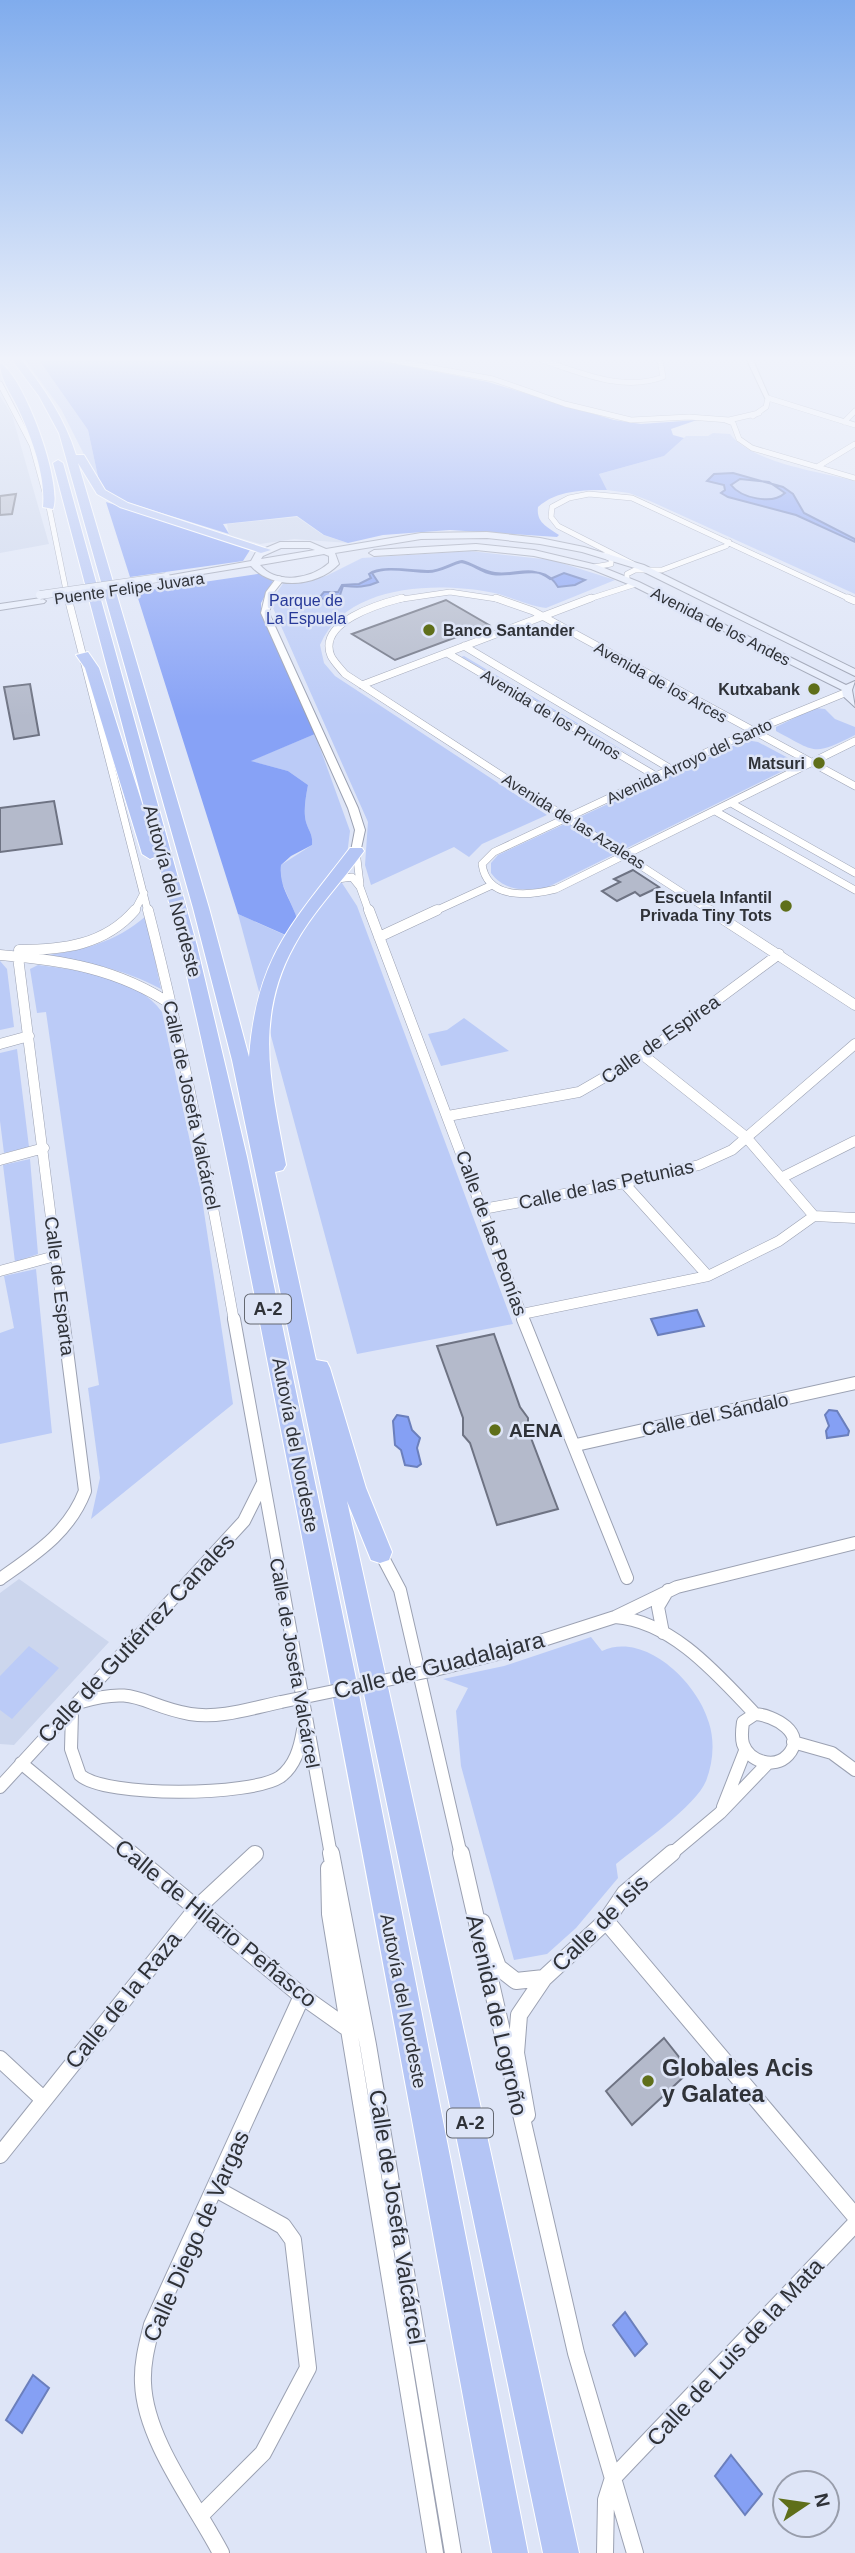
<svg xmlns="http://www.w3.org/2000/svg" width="855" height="2553" font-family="Helvetica,sans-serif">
<rect width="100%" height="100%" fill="#dee5f7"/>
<path fill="#ccd6ed" d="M0 396 12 415 49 544 0 553Z
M297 517 323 535 348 543 294 539 260 544 229 535 227 524Z
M19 1579 109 1642 14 1745 0 1744V1593Z"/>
<path fill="#bbcbf7" d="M25 360H39L88 430 100 486 61 409Z
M713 433 730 434C752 463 821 472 855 481V594L650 501 629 493 607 490 599 474 664 456 686 436H708Z
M470 551 552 560 615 580 546 608C527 606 508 595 489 592 433 582 346 585 320 645L324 663 335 676 547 815 482 844 469 857 454 847 371 885 365 865 368 822 273 608V598L284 582 326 576 362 558Z
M464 656 648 765 461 657Z
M815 708 825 709 835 719 855 727V735C813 756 817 753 776 731V727Z
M315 734 350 831 347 855 334 877 342 883 357 906 513 1324 357 1354 238 914 296 940 295 913 280 878 281 865 312 845C313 834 309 832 306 822 303 811 306 796 308 785L288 771 250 761Z
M746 740 758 742 792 760 793 766 548 887C527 891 505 892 491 873V863L498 855Z
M146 916 161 989C122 968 84 961 40 956 81 951 115 943 146 916Z
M0 961 7 969 14 1027 0 1030Z
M38 965C77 970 138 977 162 1012L201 1192 233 1404 91 1519 100 1478 88 1388 99 1385 46 1012 37 1013 30 969Z
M464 1018 509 1051 441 1066 428 1034 447 1030Z
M17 1049 29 1147 4 1153 0 1121V1053Z
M30 1159 38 1254 15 1262 3 1165Z
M36 1269 52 1433 0 1444V1333L14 1328 4 1276Z
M591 1637 602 1651C645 1631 698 1683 709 1723 715 1742 713 1763 706 1781 696 1806 639 1845 616 1864L618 1878 576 1928 547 1954 514 1960 461 1766 456 1711 468 1688 443 1679 504 1666Z
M29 1646 59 1668 12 1719 0 1710V1676Z"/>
<path fill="#87a2f6" d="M39 360H376L488 382 614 420 641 424 697 420 671 429 673 435 684 438 664 456 599 474 607 490C583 490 557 490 538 507 536 523 548 527 559 535L557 537 450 530 383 535 348 543 324 535 297 516 223 524 229 534 120 500 100 486 88 430Z
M106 502 119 506 250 550 243 561 130 577Z
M264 573 274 579 261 603V613L315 734 251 761 288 771 308 785C306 796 303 811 306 822 309 832 313 834 312 845L291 856 281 865C279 885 288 895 295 913 298 920 296 932 297 940L238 914 136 592Z"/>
<path fill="#85a0f4" stroke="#6b7fbc" stroke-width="2" fill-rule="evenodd" d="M733 473 783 487 793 494 804 513 855 539V542L796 515 728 497 721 493 725 490 724 485 707 481 714 474ZM740 479 769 482 785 493C772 505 741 498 731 485Z
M462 561C474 564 483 572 495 573 516 576 530 564 550 579L564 573 585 580 575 585 558 587C543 561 517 578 492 574 481 572 473 564 461 562 450 565 440 572 428 572 410 572 388 566 372 573L378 582C365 588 356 587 343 586L340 595 332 596 328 600 319 598 324 592H338L342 585 359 584 371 578 369 574C380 565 414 571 429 571 441 571 451 563 462 561Z
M697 1310 704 1326 658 1335 651 1319Z
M829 1410 837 1411 849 1431 848 1435 827 1438 826 1431 829 1426 825 1415Z
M397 1415 408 1417 412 1430 420 1438 417 1448 421 1464 417 1467 405 1465 401 1450 395 1445 393 1421Z
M625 2312 647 2344 635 2356 613 2325Z
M33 2375 49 2388 22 2433 6 2420Z
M731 2455 762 2494 745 2515 715 2476Z"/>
<path fill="#b4bacb" stroke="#6e7383" stroke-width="2" d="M16 494 12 514 0 515V496Z
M446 600 489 625 395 660 352 634Z
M30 684 39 735 14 739 4 687Z
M54 801 62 844 0 852V808Z
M633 870 659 887 640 896 635 892 617 901 602 891 620 882 614 879Z
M494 1334 520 1407 528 1418V1430L558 1509 497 1525 470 1443 463 1435V1418L437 1346Z
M664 2038 690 2071 632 2125 606 2091Z"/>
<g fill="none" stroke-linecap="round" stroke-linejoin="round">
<g stroke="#9ba1b2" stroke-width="6">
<path id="minor-far4" d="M390 360 493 379 565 404 631 420 689 417 729 420 759 413
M542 360C582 373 622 392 663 377L660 360
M0 384 32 445 49 507 68 600
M753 416 766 407 768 398 855 425
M725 420 733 423 739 439 752 448 855 478
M844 422 855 411
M817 467 855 444
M633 564 558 526 551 517 552 507 569 498 589 494 632 498 852 600
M594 567 611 564V559L604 555
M627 580V574L635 570H662L726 546 729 542
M396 600 450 592 503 600
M586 600 636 584"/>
</g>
<g stroke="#9ba1b2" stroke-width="8">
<path id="minor-far3" d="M68 598 148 912
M402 598C379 604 317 622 331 656 334 662 341 669 345 674L712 912
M496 598 533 611 855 786
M848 598 855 601
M464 646 671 769
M447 653 656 776
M362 685 591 598
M847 692 752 731 494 852 482 864C487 900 528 896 556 889L855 741
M731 803 855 873
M715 811 855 890
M356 851 360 884
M338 879 352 877 360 887 369 912
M134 912 144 893
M433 912 492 885"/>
</g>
<g stroke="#9ba1b2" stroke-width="11">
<path id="minor-far2" d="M148 910C183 1046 209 1183 234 1321
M369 910 524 1321
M709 910 855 1005
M379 937 437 910
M19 950C63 950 105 945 135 910
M0 955C63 960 119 969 172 1005
M18 957 64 1321
M0 1044 29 1036
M643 1055 746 1137 814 1216 855 1218
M448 1116 579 1092 643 1055 779 954
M0 1160 44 1148
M781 1178 855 1141
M624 1183 708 1276
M483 1209 624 1183 699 1165 732 1150 855 1044
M0 1271 55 1256
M522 1314 708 1276 779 1241 814 1216"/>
</g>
<g stroke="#9ba1b2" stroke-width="14">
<path id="minor-far1" d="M234 1319 331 1855
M523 1319 627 1578
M576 1445 855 1383
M380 1552 400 1590 461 1855
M0 1579C35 1554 69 1533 85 1491L63 1319
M615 1617C672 1621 718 1675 755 1714
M663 1633 658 1607 668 1590
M435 1670 509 1651 615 1617 677 1587 855 1543
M81 1702C139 1685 140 1705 190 1714 220 1719 252 1708 281 1702
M72 1712 71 1749 80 1775C106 1798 251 1796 280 1777 295 1766 300 1748 303 1730
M755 1714C773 1715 808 1733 788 1755 774 1770 749 1761 743 1744 741 1737 742 1729 743 1722Z
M793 1742 832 1753 855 1770
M21 1763 132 1855
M0 1787 244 1521 263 1483
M723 1807 745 1751
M670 1855 720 1813 767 1764"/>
</g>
<g stroke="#9ba1b2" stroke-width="18">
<path id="minor" d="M130 1853 302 1996 350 2030
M331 1853 368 2045 453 2553
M461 1853 576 2353 635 2553
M329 1868 330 1914 435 2553
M606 1921 855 2216
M482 1922 498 1967 516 1981 544 1978
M0 2059 43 2099
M527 2115 516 2053 519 2015 544 1978 606 1921 625 1893 672 1853
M0 2155 198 1907 255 1854
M202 2514 263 2453 308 2368 293 2240 283 2226 216 2189
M221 2553C195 2503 145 2440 143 2383 142 2363 147 2345 152 2325L302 1996
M605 2553 606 2500 613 2478 855 2224"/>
</g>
<g stroke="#9ba1b2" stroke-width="2">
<path id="tertiary" d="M747 360H753L770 399 765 398Z
M278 576 285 578 274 592 269 613 358 808 365 830 360 853 356 854 351 851 355 830 348 808 261 613 266 592Z"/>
</g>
<g stroke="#9ba1b2" stroke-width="2">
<path id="secondary" d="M487 532 540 538 584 547 644 565 855 669V676L638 569 582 552 540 544 487 538 421 539 335 553 339 564C317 587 273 591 251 566L166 580 161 577 251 561 256 552 280 542H310L326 549 421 533ZM281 548H309L315 550 261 559 263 556ZM324 554 329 556V563C311 579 277 585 260 565Z
M476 544 534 550 597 565 639 582 846 685 855 681 852 690 855 707 843 696 842 690 633 586 591 569 534 556 476 550 374 556 369 553 374 550Z
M41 598 46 601 44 603 0 610V604Z"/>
</g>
<g stroke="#fff" stroke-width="2">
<path id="motorway" d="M12 360H22C45 390 65 419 76 455H84L105 490 128 503 271 550 261 553 120 507 97 494 78 463 209 908 249 1057C257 956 292 924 350 848H362L364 851C342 882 312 912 294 946 253 1020 272 1088 286 1165L283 1170 275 1172 316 1360 327 1362 330 1368 366 1488 392 1552 389 1560 380 1563 371 1560 347 1501 579 2553H543L232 1060 193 908 59 433 39 396Z
M0 363C24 376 63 484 53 509L43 507C46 475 31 436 18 408 11 393 0 379 0 363Z
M58 460 63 463 197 946 247 1157 355 1674 528 2553H492C425 2194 361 1834 290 1476 249 1269 211 1060 157 856L150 859 142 854 85 668 76 655 88 652 99 668 148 822 53 463Z"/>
</g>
<use href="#minor-far4" stroke="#fff" stroke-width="5"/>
<use href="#minor-far3" stroke="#fff" stroke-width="7"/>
<use href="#minor-far2" stroke="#fff" stroke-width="10"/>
<use href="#minor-far1" stroke="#fff" stroke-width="12"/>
<use href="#minor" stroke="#fff" stroke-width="16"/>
<use href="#tertiary" fill="#fff" fill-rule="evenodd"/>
<use href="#secondary" fill="#e8eefc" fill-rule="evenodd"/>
<use href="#motorway" fill="#b4c5f5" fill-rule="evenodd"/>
<g stroke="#9ba1b2" stroke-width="14" stroke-linecap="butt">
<path id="minor-bridge" d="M281 1702 435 1670"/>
</g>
<g stroke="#9ba1b2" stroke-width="9" stroke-linecap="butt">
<path id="secondary-bridge" d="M40 595 166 577"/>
</g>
<use href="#minor-bridge" stroke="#fff" stroke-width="12"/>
<use href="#secondary-bridge" stroke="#e8eefc" stroke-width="8"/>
</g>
<linearGradient id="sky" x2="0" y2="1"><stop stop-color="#80aced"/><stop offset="0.5" stop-color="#f0f3fb"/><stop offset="1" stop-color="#f0f3fb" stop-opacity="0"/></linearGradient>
<rect width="855" height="717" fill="url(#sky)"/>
<g fill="#5f6f1a" stroke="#dee5f7" stroke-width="2.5">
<circle cx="429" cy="630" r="7"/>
<circle cx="814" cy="689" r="7"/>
<circle cx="819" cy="763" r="7"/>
<circle cx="786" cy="906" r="7"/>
<circle cx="495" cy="1430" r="7"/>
<circle cx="648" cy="2081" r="7"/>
</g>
<g text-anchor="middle" stroke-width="5" stroke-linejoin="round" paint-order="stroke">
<g font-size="16" fill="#2f3238" stroke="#dee5f7">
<text transform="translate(129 588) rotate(-8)" y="6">Puente Felipe Juvara</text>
<text transform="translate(721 626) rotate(27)" y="6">Avenida de los Andes</text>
<text transform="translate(661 682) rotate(29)" y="6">Avenida de los Arces</text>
<text transform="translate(551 714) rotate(31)" y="6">Avenida de los Prunos</text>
<text transform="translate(689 761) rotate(-25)" y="6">Avenida Arroyo del Santo</text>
<text transform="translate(574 821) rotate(32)" y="6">Avenida de las Azaleas</text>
</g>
<g font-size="16" fill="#273998" stroke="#dee5f7">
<text x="306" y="606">Parque de<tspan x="306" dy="18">La Espuela</tspan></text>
</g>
<g font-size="16" font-weight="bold" fill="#2f3238" stroke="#dee5f7" text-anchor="end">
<text x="443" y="636" text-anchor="start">Banco Santander</text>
<text x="800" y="695">Kutxabank</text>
<text x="805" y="769">Matsuri</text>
<text x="772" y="903">Escuela Infantil<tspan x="772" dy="18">Privada Tiny Tots</tspan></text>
</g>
<g fill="#dee5f7" stroke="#646871" stroke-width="2">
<rect x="245" y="1294.5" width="46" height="29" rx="5"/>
<rect x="447" y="2108.5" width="46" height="29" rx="5"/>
</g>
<g font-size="18" font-weight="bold" fill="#2f3238">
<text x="268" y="1315">A-2</text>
<text x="470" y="2129">A-2</text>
</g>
<g font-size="19" fill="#2f3238" stroke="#dee5f7">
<text transform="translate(173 891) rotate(75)" y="7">Autovía del Nordeste</text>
<text transform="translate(660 1039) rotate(-35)" y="7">Calle de Espirea</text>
<text transform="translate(192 1105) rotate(78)" y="7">Calle de Josefa Valcárcel</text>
<text transform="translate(606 1184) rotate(-12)" y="7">Calle de las Petunias</text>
<text transform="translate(492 1233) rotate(70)" y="7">Calle de las Peonías</text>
<text transform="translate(60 1286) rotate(83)" y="7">Calle de Esparta</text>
<text transform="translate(715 1414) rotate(-12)" y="7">Calle del Sándalo</text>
<text transform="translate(296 1445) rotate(79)" y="7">Autovía del Nordeste</text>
<text transform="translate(295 1663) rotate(80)" y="7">Calle de Josefa Valcárcel</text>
<text transform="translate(404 2001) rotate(79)" y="7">Autovía del Nordeste</text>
</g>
<g font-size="19" font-weight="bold" fill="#2f3238" stroke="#dee5f7" text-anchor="start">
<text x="509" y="1437">AENA</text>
</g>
<g font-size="23" fill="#2f3238" stroke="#dee5f7">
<text transform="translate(136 1638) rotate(-47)" y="8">Calle de Gutiérrez Canales</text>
<text transform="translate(439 1665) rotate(-14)" y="8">Calle de Guadalajara</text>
<text transform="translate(216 1923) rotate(39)" y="8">Calle de Hilario Peñasco</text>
<text transform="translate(600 1923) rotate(-45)" y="8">Calle de Isis</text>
<text transform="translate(123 2000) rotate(-51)" y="8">Calle de la Raza</text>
<text transform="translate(497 2015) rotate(77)" y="8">Avenida de Logroño</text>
<text transform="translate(397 2217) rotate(81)" y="8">Calle de Josefa Valcárcel</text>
<text transform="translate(196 2236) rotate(-66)" y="8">Calle Diego de Vargas</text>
<text transform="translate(735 2352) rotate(-47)" y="8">Calle de Luis de la Mata</text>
</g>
<g font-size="23" font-weight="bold" fill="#2f3238" stroke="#dee5f7" text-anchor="start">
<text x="662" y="2076">Globales Acis<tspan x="662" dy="26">y Galatea</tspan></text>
</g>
</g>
<g transform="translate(806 2504) rotate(77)"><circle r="33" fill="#dee5f7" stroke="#989dab" stroke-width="2"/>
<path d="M0-5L12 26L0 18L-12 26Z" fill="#5f6f1a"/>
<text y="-10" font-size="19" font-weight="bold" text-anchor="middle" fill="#2f3238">N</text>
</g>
</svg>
